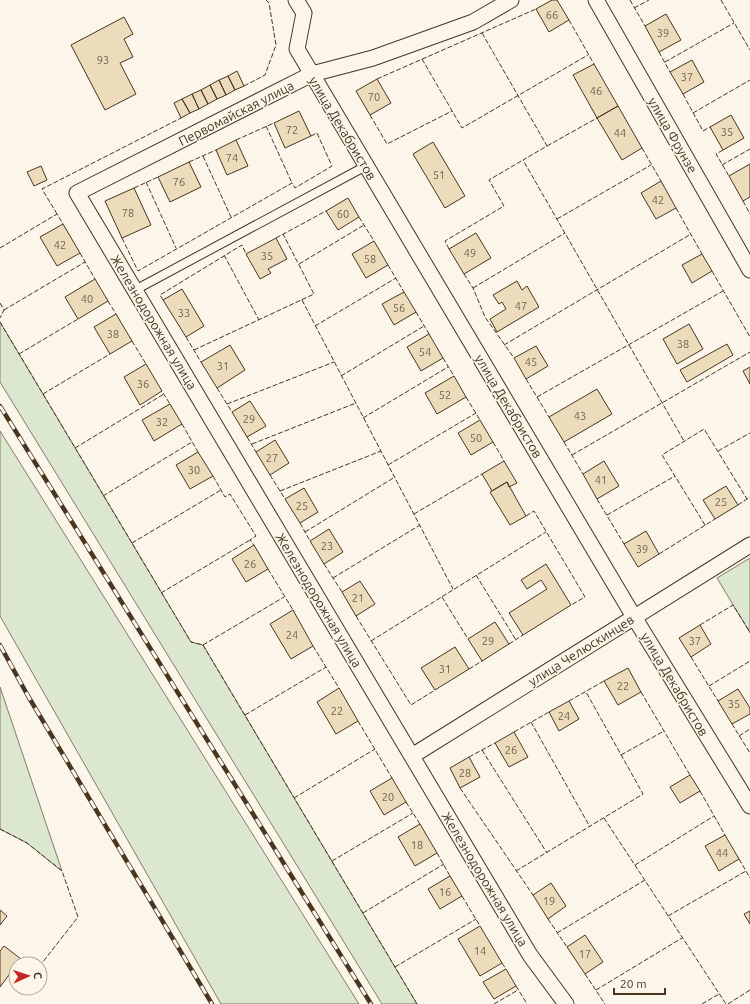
<svg xmlns="http://www.w3.org/2000/svg" width="750" height="1004" font-family="Ubuntu,sans-serif">
<rect width="100%" height="100%" fill="#fbf6e9"/>
<path fill="#dce7d0" stroke="#887966" d="M0 322 191 642 203 645 417 1004H382L0 382Z
M0 431 359 1004H221L0 616Z
M750 558V633L717 578Z
M0 687 62 871 27 843 0 829Z"/>
<path fill="#ecdcbc" stroke="#4a3520" d="M552 0H557L569 20 549 32 536 9Z
M666 14 681 40 659 52 645 26Z
M124 17 133 34 124 39 133 57 120 63 136 94 105 110 71 45Z
M692 60 704 82 683 94 670 72Z
M594 64 618 106 597 118 573 75Z
M237 71 244 86 235 90 228 76Z
M228 76 235 90 226 95 219 80Z
M377 79 391 103 370 115 356 91Z
M219 80 226 95 217 99 210 85Z
M210 85 217 99 208 104 201 90Z
M201 90 208 104 199 109 192 94Z
M192 94 199 109 190 113 182 99Z
M182 99 190 113 181 118 174 103Z
M618 106 642 148 622 160 597 118Z
M299 111 311 136 285 148 274 123Z
M731 115 744 138 723 150 710 127Z
M236 140 248 166 227 175 216 150Z
M433 142 465 196 445 208 413 154Z
M189 162 201 187 170 202 158 177Z
M750 164V197L743 201 729 176Z
M41 166 47 180 34 186 27 172Z
M661 181 676 208 656 219 641 193Z
M134 188 151 225 122 238 105 201Z
M348 198 359 217 338 230 326 211Z
M63 224 80 253 57 266 40 237Z
M476 233 491 258 464 274 449 249Z
M276 238 287 259 268 269 271 273 260 279 246 254Z
M374 241 388 265 366 278 352 254Z
M702 254 712 271 692 283 682 265Z
M95 279 108 301 78 319 65 297Z
M517 281 522 290 527 286 539 307 497 332 490 319 506 309 502 302 499 304 493 295Z
M182 289 204 326 186 337 163 300Z
M404 292 416 312 394 325 382 304Z
M116 314 132 341 110 354 94 327Z
M689 324 703 349 677 364 663 339Z
M429 334 443 358 421 371 407 347Z
M727 344 733 355 687 382 680 370Z
M230 345 245 370 217 388 201 362Z
M536 346 548 366 526 379 514 358Z
M146 364 162 391 140 405 124 377Z
M750 367V384L743 371Z
M454 376 466 397 437 414 425 393Z
M597 389 612 414 564 442 549 417Z
M250 401 266 426 247 437 232 412Z
M170 404 182 424 154 441 142 420Z
M480 420 493 442 471 455 458 433Z
M275 440 289 463 270 475 256 452Z
M198 452 213 476 190 489 176 465Z
M504 461 517 483 509 487 507 482 492 491 482 474Z
M604 461 619 486 597 499 583 474Z
M507 482 526 516 510 525 490 492Z
M726 486 738 505 715 519 703 500Z
M304 488 318 512 300 523 285 499Z
M329 529 343 552 324 564 310 541Z
M646 531 659 554 638 567 624 544Z
M254 545 268 569 246 582 232 559Z
M546 564 571 605 523 635 509 613 547 589 541 580 527 589 521 580Z
M360 581 375 604 356 616 342 592Z
M293 610 313 646 291 659 270 624Z
M495 622 509 644 482 661 468 639Z
M700 625 711 644 691 657 679 638Z
M455 647 469 669 435 690 421 668Z
M628 668 641 692 618 705 604 681Z
M339 688 358 721 336 734 317 702Z
M738 689 750 708V714L732 724 718 701Z
M569 701 579 719 559 731 549 712Z
M514 732 528 757 509 767 495 743Z
M469 757 480 777 460 788 450 768Z
M690 775 700 791 680 803 670 787Z
M392 778 406 802 384 815 370 791Z
M420 824 437 853 415 866 398 837Z
M725 835 739 859 719 871 705 846Z
M450 876 462 896 440 909 428 889Z
M551 883 566 906 548 919 533 895Z
M0 910 7 916 0 925Z
M750 911V924L744 914Z
M480 926 502 963 480 976 458 939Z
M585 935 603 962 585 974 567 947Z
M4 946 21 959 0 987V951Z
M506 969 516 986 494 999 483 982Z"/>
<g fill="none" stroke-linecap="round" stroke-linejoin="round">
<g stroke="#4a3520" stroke-width="10">
<path id="lane" d="M135 290 366 166"/>
</g>
<g stroke="#4a3520" stroke-width="17">
<path id="street" d="M296 0 304 13 297 49 634 617 750 806
M511 0 473 22 373 58 312 74 77 193 530 955 566 1004
M596 0 750 270
M412 756 750 545"/>
</g>
<use href="#lane" stroke="#fbf6e9" stroke-width="8"/>
<use href="#street" stroke="#fbf6e9" stroke-width="15"/>
<g stroke="#4a3520" stroke-width="4.5">
<path id="rail" d="M0 406 371 1004
M0 645 28 696 212 1004"/>
</g>
<use href="#rail" stroke="#fbf6e9" stroke-width="3" stroke-dasharray="9" stroke-linecap="butt"/>
<path stroke="#4a3520" stroke-width="1" stroke-dasharray="5 2" stroke-linecap="butt" d="M630 0 645 26
M721 0 750 50
M634 8 649 0
M569 20 594 64
M482 33 547 146 523 160 684 441
M659 52 670 72
M422 59 462 128 588 55
M665 62 734 23
M377 79 536 9
M244 86 265 75 276 45 269 3 266 0
M683 94 703 131 710 127
M693 113 750 80
M370 115 387 144 452 111
M266 126 292 183
M236 140 274 123
M547 146 597 118
M642 148 661 181
M723 150 716 154 729 176
M203 156 231 217
M189 162 216 150
M722 165 750 149
M146 182 176 248
M134 188 158 177
M743 201 750 214
M676 208 702 254
M57 214 42 189 181 118
M359 217 374 241
M557 219 651 165
M122 238 138 271 292 183 295 188 332 166 317 133 311 136
M276 238 326 211
M0 248 57 214 63 224
M449 249 445 241 504 206 489 180 523 160
M80 253 95 279
M224 255 259 320
M299 264 364 225
M388 265 404 292
M712 271 750 337
M464 274 473 288 485 317 514 358
M473 288 565 233
M163 300 160 295 242 245 246 254
M302 300 453 589
M108 301 116 314
M0 303 4 310 0 318
M4 310 85 262
M416 312 429 334
M0 322 191 642 203 645 417 1004
M315 326 396 278
M186 337 201 362
M132 341 146 364
M504 345 691 234
M194 350 314 294 283 234
M19 354 78 319
M443 358 454 376
M341 376 424 326
M526 379 549 417
M217 388 232 412
M163 393 170 404
M43 394 110 354
M466 397 480 420
M537 397 723 291
M227 404 334 362
M363 418 448 367
M182 424 198 452
M247 437 256 452
M493 442 504 461
M564 442 583 474
M252 444 356 403
M75 448 164 394
M718 451 750 433
M572 455 750 352
M388 465 476 413
M270 475 285 499
M213 476 225 497 230 494 256 536 250 540 254 545
M280 491 381 451
M103 496 192 442
M597 499 624 544
M738 505 750 497
M414 514 482 474
M607 515 675 476
M526 516 534 511 585 597 571 605
M300 523 310 541
M705 525 662 455 704 429 747 499
M305 532 395 477
M132 543 221 490
M659 554 715 519
M324 564 342 592
M268 569 293 610
M476 575 516 640
M333 578 420 525
M161 593 250 540
M442 597 468 639
M356 616 411 705 435 690
M700 625 733 605 750 632
M371 641 546 532
M509 644 523 635
M203 645 284 597
M313 646 339 688
M691 657 718 701
M469 669 482 661
M709 686 750 661
M641 692 690 775
M569 701 604 681
M245 715 326 667
M358 721 392 778
M531 722 590 827
M732 724 750 753
M514 732 549 712
M739 736 750 729
M482 750 547 853
M621 755 664 731
M469 757 495 743
M460 788 533 895
M700 791 725 835
M294 798 375 749
M406 802 420 824
M604 818 726 1004
M0 829 27 843 62 871 78 917 42 963 21 959
M437 853 450 876
M739 859 750 878
M332 861 413 813
M635 865 714 816
M516 871 643 794 586 692
M462 896 480 926
M363 913 444 864
M668 916 746 871
M548 919 567 947
M557 933 645 880
M502 963 506 969
M395 967 476 919
M585 974 605 1004
M516 986 527 1004
M596 990 682 938
M494 1004 518 990
M702 1004 719 994
M728 1004 750 990"/>
</g>
<g text-anchor="middle" stroke-width="3" stroke-linejoin="round" paint-order="stroke">
<g font-size="11" fill="#725f47">
<text x="552" y="19">66</text>
<text x="663" y="37">39</text>
<text x="103" y="64">93</text>
<text x="687" y="81">37</text>
<text x="596" y="95">46</text>
<text x="374" y="101">70</text>
<text x="292" y="134">72</text>
<text x="727" y="136">35</text>
<text x="620" y="137">44</text>
<text x="232" y="162">74</text>
<text x="439" y="179">51</text>
<text x="179" y="186">76</text>
<text x="658" y="204">42</text>
<text x="128" y="217">78</text>
<text x="343" y="218">60</text>
<text x="60" y="249">42</text>
<text x="470" y="257">49</text>
<text x="267" y="260">35</text>
<text x="370" y="263">58</text>
<text x="87" y="303">40</text>
<text x="521" y="310">47</text>
<text x="399" y="312">56</text>
<text x="184" y="317">33</text>
<text x="113" y="338">38</text>
<text x="683" y="348">38</text>
<text x="425" y="356">54</text>
<text x="531" y="366">45</text>
<text x="223" y="370">31</text>
<text x="143" y="388">36</text>
<text x="445" y="399">52</text>
<text x="580" y="420">43</text>
<text x="249" y="423">29</text>
<text x="162" y="426">32</text>
<text x="476" y="442">50</text>
<text x="272" y="462">27</text>
<text x="194" y="474">30</text>
<text x="601" y="484">41</text>
<text x="721" y="506">25</text>
<text x="302" y="510">25</text>
<text x="327" y="550">23</text>
<text x="642" y="553">39</text>
<text x="250" y="568">26</text>
<text x="358" y="602">21</text>
<text x="292" y="639">24</text>
<text x="488" y="645">29</text>
<text x="695" y="645">37</text>
<text x="445" y="673">31</text>
<text x="623" y="690">22</text>
<text x="734" y="708">35</text>
<text x="337" y="715">22</text>
<text x="564" y="720">24</text>
<text x="511" y="754">26</text>
<text x="465" y="777">28</text>
<text x="388" y="801">20</text>
<text x="417" y="849">18</text>
<text x="722" y="857">44</text>
<text x="445" y="896">16</text>
<text x="549" y="905">19</text>
<text x="480" y="955">14</text>
<text x="585" y="958">17</text>
</g>
<g font-size="13" fill="#4a3520" stroke="#fbf6e9">
<text transform="translate(236 113) rotate(-27)" y="5">Первомайская улица</text>
<text transform="translate(343 128) rotate(59)" y="5">улица Декабристов</text>
<text transform="translate(673 135) rotate(60)" y="5">улица Фрунзе</text>
<text transform="translate(154 322) rotate(59)" y="5">Железнодорожная улица</text>
<text transform="translate(509 406) rotate(59)" y="5">улица Декабристов</text>
<text transform="translate(319 600) rotate(59)" y="5">Железнодорожная улица</text>
<text transform="translate(581 650) rotate(-32)" y="5">улица Челюскинцев</text>
<text transform="translate(675 684) rotate(59)" y="5">улица Декабристов</text>
<text transform="translate(485 879) rotate(59)" y="5">Железнодорожная улица</text>
</g>
</g>
<g transform="translate(28 976) rotate(87)"><circle r="19" fill="#fbf6e9" stroke="#b4a999"/>
<path d="M0-3L7 15L0 10L-7 15Z" fill="#c62828"/>
<text y="-6" font-size="11" font-weight="bold" text-anchor="middle" fill="#4a3520">С</text>
</g>
<path d="M614 988v6h51v-6" fill="none" stroke="#4a3520" stroke-width="2"/>
<text x="620" y="988" font-size="12" fill="#4a3520" stroke="#fbf6e9" stroke-width="3" paint-order="stroke">20 m</text>
</svg>
